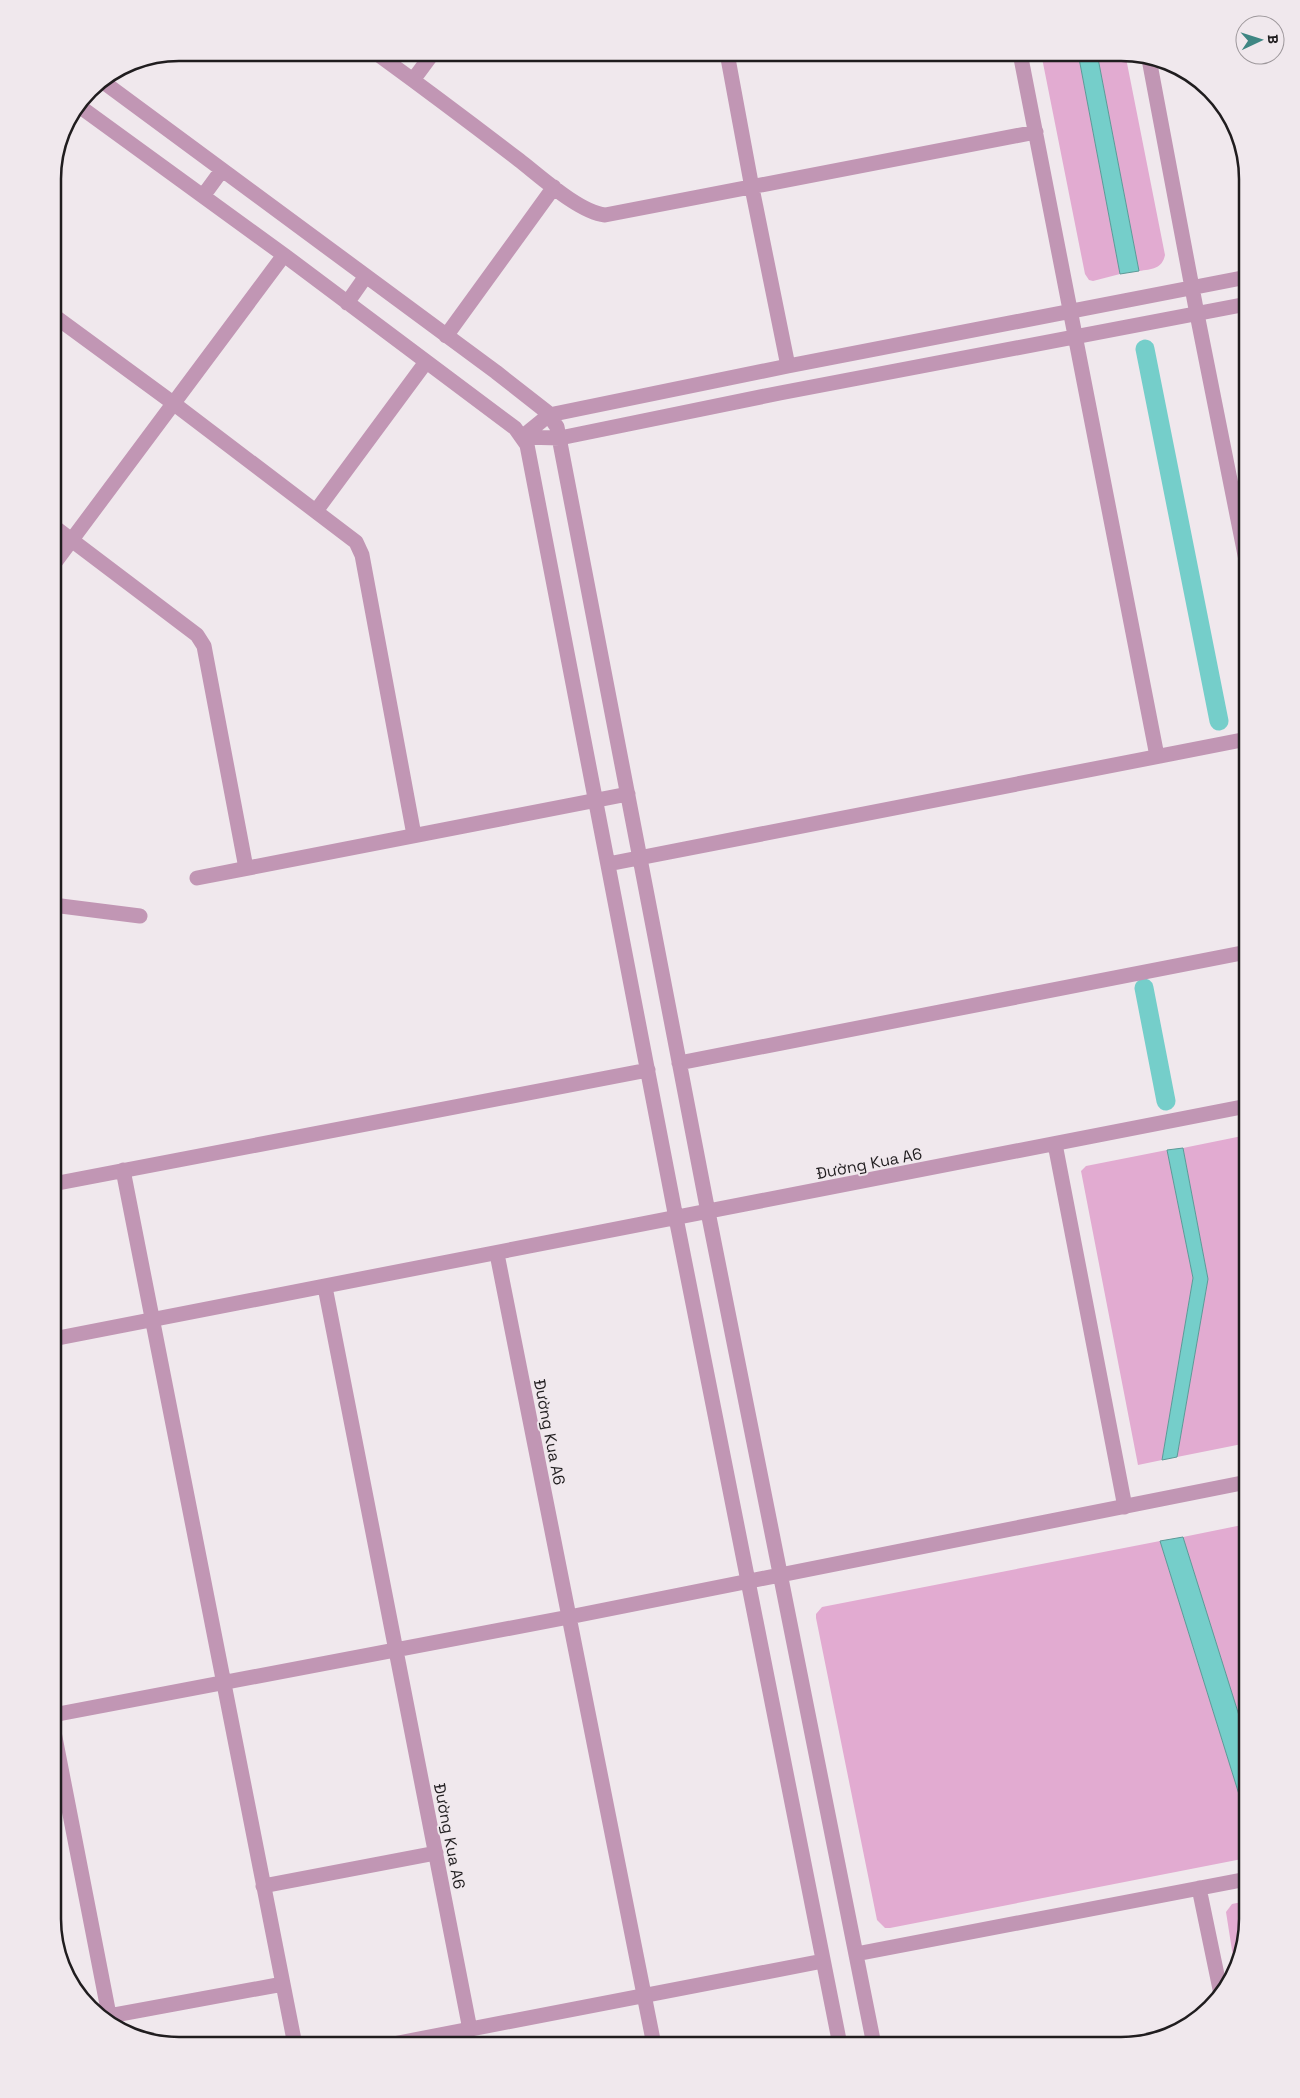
<svg xmlns="http://www.w3.org/2000/svg" width="1300" height="2098" font-family="'Space Grotesk',sans-serif">
<rect width="100%" height="100%" fill="#f0e8ed"/>
<path fill="#e2abd1" d="M1041 53H1078L1120 274 1093 281 1089 280 1085 274Z
M1097 53H1125L1165 255C1162 269 1152 269 1139 271Z
M1247 1135V1443L1177 1457 1208 1279 1183 1148Z
M1167 1150 1193 1278 1162 1460 1138 1465 1081 1171 1086 1166Z
M1247 1524V1741L1183 1537Z
M1160 1541 1247 1820V1858L890 1928H885L877 1920 876 1915 816 1618V1614L822 1607Z
M1247 1901V1919L1234 1963 1226 1912 1232 1904Z"/>
<path fill="#75ceca" stroke="#5c9997" d="M1078 53H1097L1139 271 1120 274Z
M1183 1148 1208 1279 1177 1457 1162 1460 1193 1278 1167 1150Z
M1183 1537 1247 1741V1820L1160 1541Z"/>
<g fill="none" stroke-linecap="round" stroke-linejoin="round">
<path stroke="#75ceca" stroke-width="19" d="M1145 349 1219 721
M1144 988 1166 1101"/>
<path stroke="#c196b4" stroke-width="15" d="M376 53C424 88 472 124 519 160 541 177 579 212 605 215L1036 132
M727 53 752 188 788 366
M1020 53 1157 756
M1149 59 1197 314 1247 565
M413 80 433 53
M102 81 496 372 547 412 557 427 708 1212 874 2045
M79 106 284 255 515 428 527 445 676 1218 840 2045
M203 196 222 170
M347 303 366 276
M53 315 173 403 356 542 362 555 414 835
M446 336 554 187
M522 437 549 415 788 366 1247 277
M522 437 560 438 780 393 1247 304
M316 511 426 362
M53 526 197 635 204 646 246 868
M53 565 284 255
M608 864 1247 739
M197 878 628 794
M53 905 140 916
M679 1063 1247 952
M1055 1144 1125 1507
M123 1170 295 2045
M53 1184 648 1070
M497 1254 654 2045
M325 1287 473 2045
M53 1339 1247 1106
M53 1715 569 1617 1247 1482
M53 1727 111 2025
M263 1886 436 1853
M1199 1888 1221 1994
M856 1954 1247 1879
M109 2016 283 1984
M388 2045 823 1961"/>
</g>
<g text-anchor="middle" stroke-width="4" stroke-linejoin="round" paint-order="stroke">
<g font-size="16" fill="#201d1f" stroke="#f0e8ed">
<text transform="translate(869 1163) rotate(-11)" y="6">Đường Kua A6</text>
<text transform="translate(550 1432) rotate(79)" y="6">Đường Kua A6</text>
<text transform="translate(450 1836) rotate(79)" y="6">Đường Kua A6</text>
</g>
</g>
<path d="M0 0H1300V2098H0ZM179 61H1121A118 118 0 0 1 1239 179V1919A118 118 0 0 1 1121 2037H179A118 118 0 0 1 61 1919V179A118 118 0 0 1 179 61Z" fill="#f0e8ed" fill-rule="evenodd"/>
<path fill="none" stroke="#201d1f" stroke-width="2.5" d="M179 61H1121A118 118 0 0 1 1239 179V1919A118 118 0 0 1 1121 2037H179A118 118 0 0 1 61 1919V179A118 118 0 0 1 179 61Z"/>
<g transform="translate(1260 40) rotate(86)"><circle r="24" fill="#f0e8ed" stroke="#9d979b"/>
<path d="M0-4L9 19L0 12L-9 19Z" fill="#3e8683"/>
<text y="-8" font-size="14" font-weight="bold" text-anchor="middle" fill="#201d1f">B</text>
</g>
</svg>
